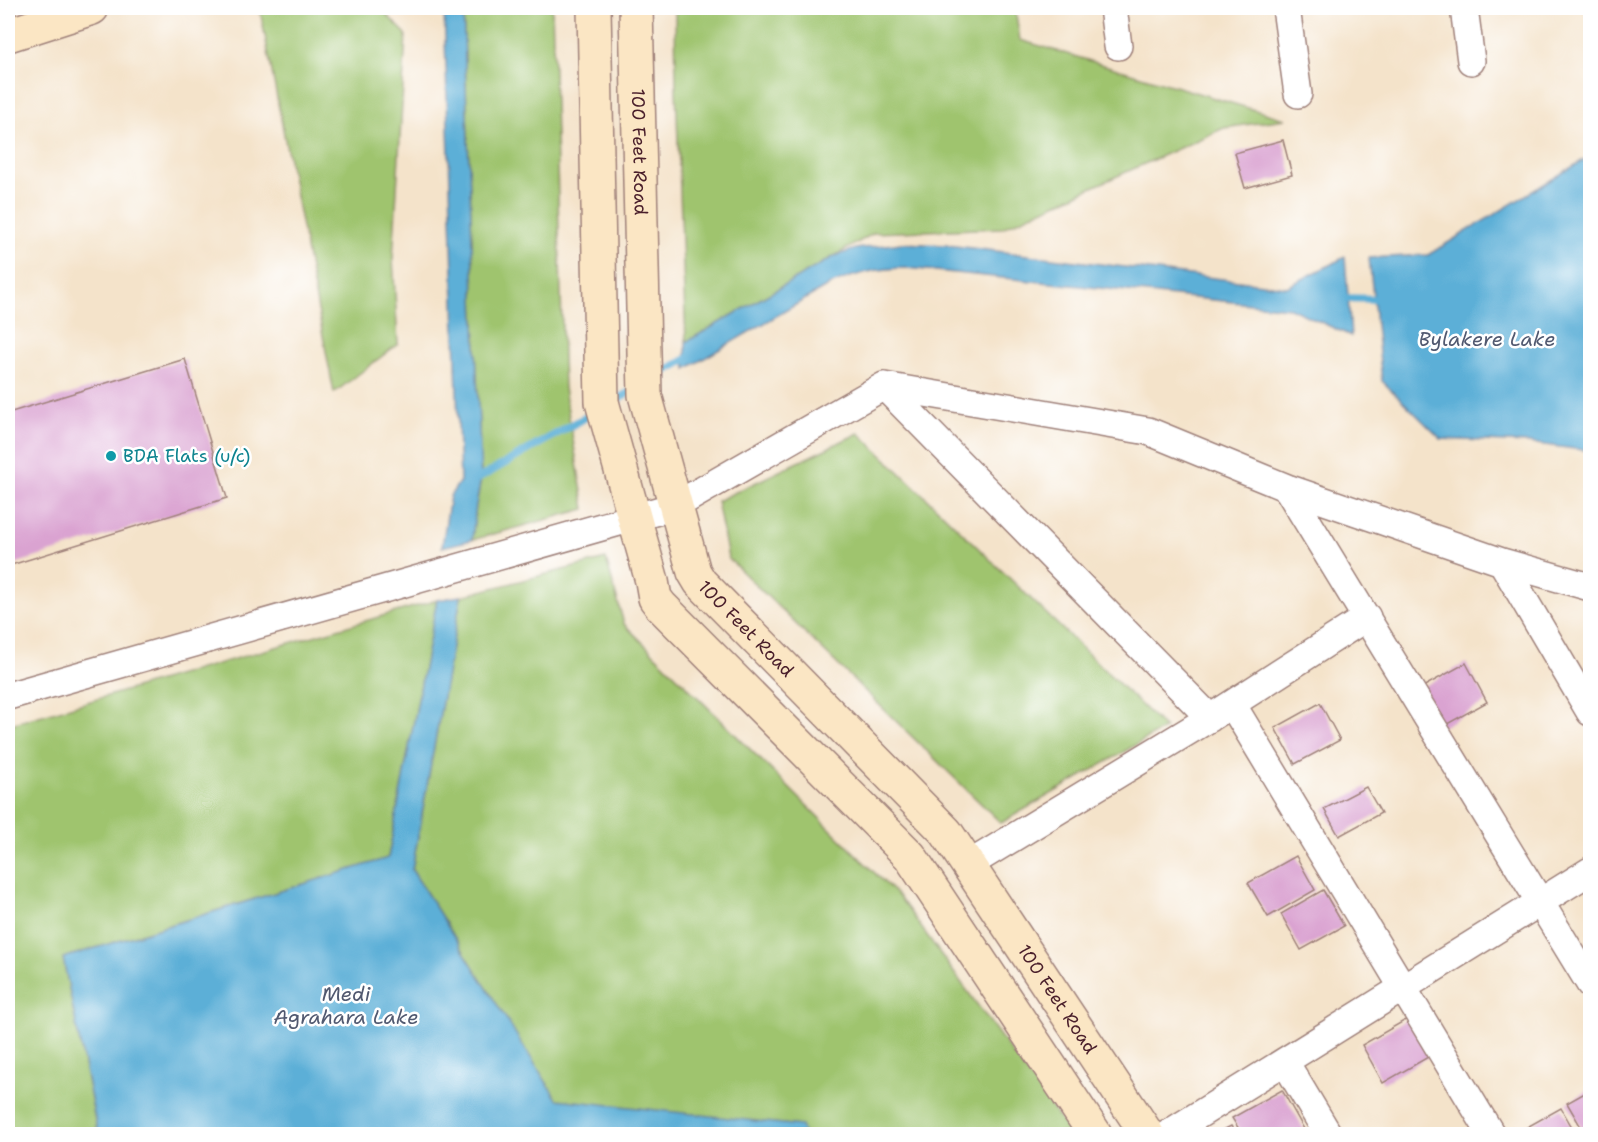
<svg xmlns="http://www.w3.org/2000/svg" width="1598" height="1142" font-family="'Shantell Sans',sans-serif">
<rect width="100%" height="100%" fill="#fff"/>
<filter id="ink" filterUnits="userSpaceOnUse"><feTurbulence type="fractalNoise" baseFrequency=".0167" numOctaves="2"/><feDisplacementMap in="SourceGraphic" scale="12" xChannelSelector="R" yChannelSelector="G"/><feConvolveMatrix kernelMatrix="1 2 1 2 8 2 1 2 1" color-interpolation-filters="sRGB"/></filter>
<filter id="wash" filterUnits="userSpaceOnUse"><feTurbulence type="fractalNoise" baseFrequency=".008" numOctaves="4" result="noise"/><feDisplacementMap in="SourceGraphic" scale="24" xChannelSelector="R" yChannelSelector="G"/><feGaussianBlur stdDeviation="1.35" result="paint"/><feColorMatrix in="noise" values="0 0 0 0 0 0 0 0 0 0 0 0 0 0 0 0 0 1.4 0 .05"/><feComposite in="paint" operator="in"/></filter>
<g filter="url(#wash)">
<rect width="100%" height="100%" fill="#f4e3ca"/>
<path fill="#9fc46e" stroke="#74724c" stroke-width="1.5" d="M268 8H380L406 34 393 259 398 344 334 393 260 10Z
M463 8H552L564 388 585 509 472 540 476 505 481 479Z
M675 8H1015L1020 40 1285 119 1224 128 1002 228 874 233 686 342 676 91Z
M859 433 1165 728 1001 823 728 558 717 501Z
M606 559 624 624 900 898 1071 1134H804L800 1126 557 1100 412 870 461 596Z
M437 600 388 858 63 958 98 1134H8V725Z"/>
<path fill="#5cafd7" stroke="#536781" stroke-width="1.5" d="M444 8H463L481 479 476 505 472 540 442 547 450 496 460 481Z
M1590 156V451L1529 443 1441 439 1382 381 1369 258 1428 255Z
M901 243 947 245 1287 287 1345 257 1351 336 1290 308 907 268C877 268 853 274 826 287L686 369V342L835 256 856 249Z
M461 596 412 870 557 1099 801 1126 804 1134H98L63 958 388 858 437 600Z"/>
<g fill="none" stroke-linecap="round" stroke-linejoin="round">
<path stroke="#5cafd7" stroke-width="8" d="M1337 298 1384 299
M653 378 694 355
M609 404 637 388
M476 480 598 410"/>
</g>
<g id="blocks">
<path fill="#daa3d1" d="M1283 140 1292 175 1245 188 1235 153Z
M185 359 227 498 8 566V413Z
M1466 663 1487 702 1440 728 1419 689Z
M1320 703 1340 740 1295 764 1275 728Z
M1366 787 1381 813 1339 836 1324 809Z
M1296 856 1315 890 1268 917 1248 883Z
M1323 890 1344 926 1301 950 1281 914Z
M1409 1018 1430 1056 1383 1083 1362 1045Z
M1282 1090 1305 1131 1298 1134H1242L1232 1118Z
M1590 1090V1134H1585L1567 1103Z
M1561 1108 1576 1134H1522L1520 1131Z
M1231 1126 1236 1134H1215Z"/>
</g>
</g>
<g filter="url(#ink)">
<use href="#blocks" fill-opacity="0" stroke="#9f817a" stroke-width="1.5"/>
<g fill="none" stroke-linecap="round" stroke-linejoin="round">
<g stroke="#9f817a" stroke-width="30">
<path id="street" d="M1113 8 1118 46
M1286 8 1298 94
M1464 8 1471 61
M884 386 1210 718
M1287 488 1590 984
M1502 562 1590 712
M8 696 675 506 884 386 1148 431 1287 488 1502 562 1590 587
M1232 704 1491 1134
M968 865 1210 718 1367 617
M1285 1062 1328 1134
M1168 1134 1590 871"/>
</g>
<g stroke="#9f817a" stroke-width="36">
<g id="secondary">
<path d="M594 8 602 402 652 581 655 598 661 606 910 856 1095 1134"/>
<path id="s1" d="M636 8 645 395 694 572 700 582 946 832 1147 1134"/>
<path d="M8 35 92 8"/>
</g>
</g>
<use href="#street" stroke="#fff" stroke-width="27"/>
<use href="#secondary" stroke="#fbe6c4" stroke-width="33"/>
</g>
</g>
<circle fill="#0f9aa8" stroke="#fff" stroke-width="2" cx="111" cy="456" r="6"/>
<g text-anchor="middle" stroke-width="5" stroke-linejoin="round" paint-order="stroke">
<g font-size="18" fill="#4a1f2b" stroke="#fff">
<text dy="6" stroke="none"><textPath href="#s1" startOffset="144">100 Feet Road</textPath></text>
<text dy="6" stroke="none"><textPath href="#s1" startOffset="648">100 Feet Road</textPath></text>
<text dy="6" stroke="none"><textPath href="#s1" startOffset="1134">100 Feet Road</textPath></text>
</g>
<g font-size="18" fill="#0d838f" stroke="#fff" text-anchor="start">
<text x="123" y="462">BDA Flats (u/c)</text>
</g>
<g font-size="20" font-style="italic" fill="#515970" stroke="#fff">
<text x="1487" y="346">Bylakere Lake</text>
<text x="346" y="1001">Medi<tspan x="346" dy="23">Agrahara Lake</tspan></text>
</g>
</g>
<rect width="1598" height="1142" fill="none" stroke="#fff" stroke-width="30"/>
</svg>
